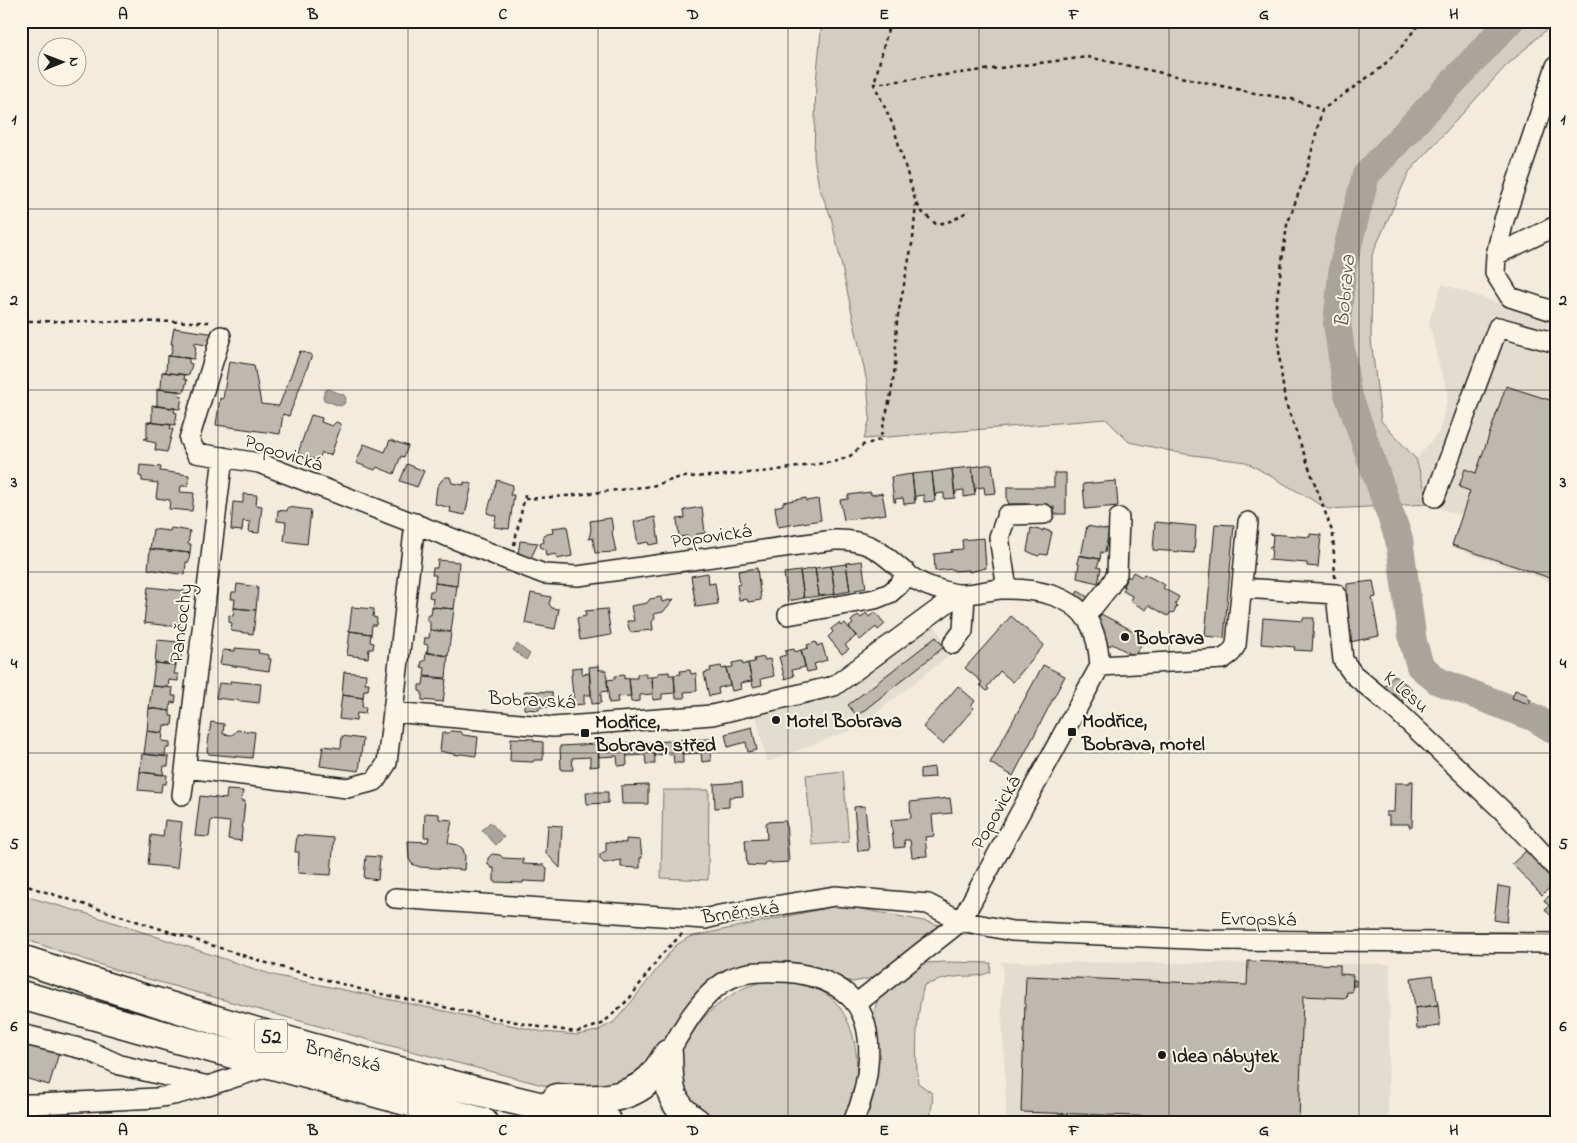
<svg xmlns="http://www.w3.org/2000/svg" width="1577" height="1143" font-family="'Indie Flower',sans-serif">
<rect width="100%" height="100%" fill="#f3ecdd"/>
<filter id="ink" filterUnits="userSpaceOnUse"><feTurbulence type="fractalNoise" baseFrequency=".02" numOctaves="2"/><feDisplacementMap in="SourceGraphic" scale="10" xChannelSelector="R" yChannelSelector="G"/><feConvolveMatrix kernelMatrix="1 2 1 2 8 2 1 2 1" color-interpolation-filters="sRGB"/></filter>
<g filter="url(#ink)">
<path fill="#e3ddcf" d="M1442 284 1524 312 1526 309 1556 320V584L1451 547 1462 516 1429 504 1416 459 1439 432 1447 401 1448 391 1439 366 1429 321Z
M931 621 952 653 857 728 767 762 755 712 782 707Z
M1000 962 1390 964 1388 1122H1006V1098L1001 1001 1003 968Z"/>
<path fill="#d3cec1" stroke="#78756e" d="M822 21H1556L1505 67 1409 172 1372 255 1371 339 1381 421 1416 459 1429 504 1328 509 1246 462 1185 454 1129 442 1106 419 864 439 870 418 867 382 831 217 819 187 814 157 816 82Z
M843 771 849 842 812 845 806 775Z
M663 790H709L708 880 661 878Z
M21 895 88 914 273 975 544 1032 577 1035 597 1031 614 1022 633 1000 675 946 689 937 841 905 929 922 941 926 906 955 873 978 853 982 838 978 809 965 792 962 778 961 758 964 694 998 680 1015 657 1054 627 1084 562 1090 380 1043 119 971 21 938Z
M946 962 991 963 990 972C979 978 967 975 955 977 944 978 935 982 924 985 916 1016 915 1051 918 1083L932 1093C934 1104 929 1113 931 1122H861L872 1021 878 997 924 963Z
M768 980C783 982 805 983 818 989 863 1012 864 1082 845 1122H709L684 1104C683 1094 676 1062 679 1054 687 1028 722 998 746 987 753 984 761 982 768 980Z"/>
<path fill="#aaa59b" stroke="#716e68" d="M328 389 344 395 346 399 344 404 340 406 324 400 323 396 325 391Z
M517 644 530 654 526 660 513 650Z
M490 822 504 837 496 845 482 830Z"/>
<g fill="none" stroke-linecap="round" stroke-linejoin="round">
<path stroke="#aaa59b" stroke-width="28" d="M1510 21 1366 175 1343 265 1337 323 1347 391 1399 539 1413 642 1420 666 1438 681 1535 718 1556 731"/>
</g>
<path fill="#beb9ae" stroke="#1c1c1c" d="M174 328 216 334 212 346 194 343V346L196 347 194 359 168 356 171 355 173 344H171Z
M300 351 312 355 289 416 283 414 280 434 216 425 220 398 223 399 229 361 254 365 261 404 279 406Z
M167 356 189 358V363L192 364 189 375 163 372H166Z
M162 372 185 375 184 379 187 380 184 392 158 389 161 388Z
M1506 386 1556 402V580L1452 545 1470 491 1459 487 1465 469 1476 473Z
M157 389 180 391 179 396H182L180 409 154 406 157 405Z
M152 405 175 408 174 412 177 413 175 425 149 422H152Z
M311 415 322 418 321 422 332 426 336 422 339 423 341 426 331 455 324 454 322 452 318 461 298 453Z
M147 422 171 425 170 429H173L167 452 155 450 156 443 147 441V439H144L147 438Z
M390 440 408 446 404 457 401 456 394 474 377 467 375 470 356 463 364 444 385 452Z
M407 464 424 471 417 487 400 481Z
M992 464 996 493 985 494 984 487 976 488 975 492 972 467Z
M140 465 161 467 160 471 189 475 188 486H181L180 492 194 493 192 511 169 509 170 500 156 498 158 483 142 481V477L139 476Z
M972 467 975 495 964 497V490L956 491V494L955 495 952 469Z
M952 469 955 498 944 499V493L936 494 935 497 932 472Z
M932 472 935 501 924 502V495L916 496V500H915L912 474Z
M1054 473H1066V514H1054V507H1029L1026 504H1009L1007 500V487H1054Z
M912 474 915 503 904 504 903 498 895 499 896 502H894L891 477Z
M446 477H450L452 483 464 485V482L472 484 465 515 450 512 451 508 435 504 437 487 442 480Z
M497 480 513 485 510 495H514L509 529 494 527 496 516 487 513Z
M1116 481 1118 506 1085 509 1083 484Z
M871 492V495L882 493 886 514 844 520 840 500 848 499V495Z
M243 494 257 495 256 505 262 506 259 533 249 532 250 522 243 521 242 531 231 530 233 502 243 503Z
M806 498V501L818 499 821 520 778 527 775 507 783 505V502Z
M288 507 311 510 307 544 284 541 286 522 277 521 278 510 287 511Z
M702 507 705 533 697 534 695 538H690L687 536 679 537 677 519 685 518 684 510Z
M655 517 659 543 649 545 648 542 638 544 634 522Z
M611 518 613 531 612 532 616 552 595 553 593 538 589 539 591 529 590 521Z
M1155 522 1196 526 1194 553 1153 550Z
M1215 524 1234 525 1224 638 1205 636Z
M567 526 572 556 557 559 556 554 546 556 545 549 541 548 540 544 544 542 543 535 553 533 552 528Z
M1087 526 1109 530 1105 553 1101 552 1100 559 1081 556Z
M171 528 190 531 188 544H191L190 553 150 549 153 529 170 531Z
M1031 528 1043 531V529L1052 532 1047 555 1041 554 1038 556 1027 551Z
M1270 534 1310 537V534L1321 535 1318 567 1307 566V563L1268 560 1271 559 1272 547H1269H1272L1273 535Z
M984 538 986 568 969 572V570L954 571 953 569 935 571 934 554 952 552 951 550 963 549 962 540Z
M520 541 538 543 530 560 518 555Z
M150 549 190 553 189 562H186L185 575 148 569Z
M1079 555 1100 559 1097 567 1101 568 1098 583 1077 578 1079 564 1077 563Z
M438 560 459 562 457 586 435 583 436 575H432L433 568H437Z
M862 561 866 588 850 591 846 563Z
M846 564 850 591 835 594 831 566Z
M831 566 835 594 819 596 815 568Z
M757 568 761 600 748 602 747 599 739 600 737 585 740 584 738 571Z
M815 568 819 596 804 598 800 571Z
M800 571 804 598 788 601 784 573Z
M1133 572 1142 577 1144 574 1165 585 1163 588 1179 597 1175 604 1177 606 1173 613 1171 612 1168 616 1149 605 1146 610 1130 601 1132 596 1123 591 1125 587 1123 586 1128 576 1130 578Z
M708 573 709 584 715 583 718 604 696 607 691 576Z
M1373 581 1376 597 1372 598 1379 636 1350 642 1347 624V584Z
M435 583 457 586 454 609 432 607 433 598 429 597 430 591H434Z
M237 584 258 587 256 610 234 608 235 599H231L232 592H236Z
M148 587 185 591 181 627 144 623Z
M1078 591 1091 599 1085 605 1074 599Z
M531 593 551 597 549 604 552 608 559 609 555 629 525 623Z
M661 597 662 602 674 599 663 612 654 614 655 618 652 622 653 630 630 632 627 621H634L631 606 647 603 650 599Z
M352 607 374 609 373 617 377 618 376 625H372L371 634 349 631Z
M432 607 454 609 451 632 430 630V622L427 621V615H431Z
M234 608 256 610 253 634 231 631 232 623 229 622V615L233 616Z
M607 609 611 635 580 640 577 618 586 616 585 611Z
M875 612 885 624 878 630 876 627 860 640 849 627 853 624 851 621 858 615 861 618 866 613 869 617Z
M1101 614 1145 637 1135 656 1112 644 1110 646 1104 642 1098 620Z
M1011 616 1044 645 1013 682 1000 671 987 687 989 689 987 691 980 685 982 682 965 668Z
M1263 618 1303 621V618H1314L1312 651 1294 650 1295 647 1261 644Z
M839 623 841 626 845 623 856 636 845 645 849 649 842 654 828 637 833 632 831 629Z
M430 630 451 632 448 656 427 653 428 645 424 644 425 638H429Z
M350 631 371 634 370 642 374 643 373 649H369L368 658 347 655Z
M936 637 944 647 857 716 848 705Z
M157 640 179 642 178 650 181 651V657H177L176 665 155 663Z
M816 642 817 646 822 644 827 660 814 664 816 670 807 672 801 650 808 648 807 645Z
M235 648 259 650 258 653 269 655V659H271L269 671 220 664 223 650 235 651Z
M794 649 795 652 801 650 805 667 792 670 794 676 785 679 779 657 786 655 785 651Z
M426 652 448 656 446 678 424 676 425 668 421 667 422 661H425Z
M764 657V660L770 659 774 676 761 679 762 685 753 687 748 663 755 662 754 659Z
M742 661 743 665 748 663 752 681 740 683 741 689 732 691 726 668 733 667 732 663Z
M155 663 176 665 174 674H178V681L169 680 168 687 152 686Z
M1043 665 1065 676 1013 776 990 763Z
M599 666V670H606L608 691 601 692V703L592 704 589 667Z
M721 666 722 669 726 668 730 685 718 688 719 694 709 696 704 673 711 671 710 668Z
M582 667V674L589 673 591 695H584V704L574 705 571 675H572V668Z
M690 670 691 674 696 673 697 691 684 692 685 698H676L674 675 681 674 680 671Z
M344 672 366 674 365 683H369L368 690H364L363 698 342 695Z
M669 672V675H674L675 693 662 694V699L653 700 652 677 658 676V673Z
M637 674H646V677H652L653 694 640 695V701L631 702 629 678H637Z
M624 675V679L629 678 631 696 617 697 618 702 609 703 607 680 615 679V676Z
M1394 675 1412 689 1398 706 1380 692Z
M424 677 446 679 443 702 422 700V692L419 691V685H423Z
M230 681 261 684 259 703 216 698 219 683 230 684Z
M152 686 173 688 172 696H176L175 703 171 702 170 711 149 708Z
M958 686 975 701 971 706 974 708 943 744 923 727Z
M1515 690 1528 695 1527 698 1531 700 1529 704 1512 698Z
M525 691 552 692V707H539V710L524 709Z
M342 695 363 698 362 707H366L365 714 357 713 356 721 339 719Z
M149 708 170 711V716H173L172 726 164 725 163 733 147 731Z
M211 722 224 724 223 734 232 735 237 730 255 732 252 758 209 754 207 751Z
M752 727 757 750 748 752 746 742 728 747 725 734Z
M147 731 163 733 162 741 170 742V748H166L165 756 144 754Z
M451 731 461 732 463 735 478 737 476 756 461 754 458 755 440 751 442 733H448Z
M342 736 363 739 359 771 320 766 323 746 341 748Z
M511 738 534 739V741L543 742V760H534L533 762 510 761Z
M710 739 711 761 702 762 701 753 682 754V740Z
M682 740 683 763H674L673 754 654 755V742Z
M654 742 655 764H646L645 755 627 756 626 743Z
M626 743 627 765 618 766 617 756 599 757 598 744Z
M598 744 599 766 590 767V757L572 758 573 770H561L560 746Z
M142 754 169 757 168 766H164L163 775 140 772Z
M934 767 935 777 920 778V769Z
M140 772 167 775 166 784H162L161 792 138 790Z
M1410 781H1413L1412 827H1409V824H1389V816H1386V812H1394L1395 783H1410Z
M742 782 743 796 729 797V807L715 808 714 784Z
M648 785V804H622L621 786Z
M227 790 243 791 241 801H245L241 841 228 839 230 822 211 820 209 837 195 836 200 796 226 799Z
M586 792H608V803L587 804Z
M950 798 952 813 932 815 934 836 925 837 927 856 912 857 910 840H904L905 847 894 848 891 820 911 818 910 802Z
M865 806 869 850 858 851 854 807Z
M425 813 439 814V819L452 820 448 843 458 845 463 849 465 856 464 870 420 867 412 864 409 859 408 841 428 842 429 837H424Z
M165 820 182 822 177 868 148 865 151 835 163 837Z
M785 821 786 822 789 862 771 863V862H766L765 866 747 865 745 840 767 839 766 824 767 822Z
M548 825 562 826 560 868 546 853Z
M297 835 334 838 331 875 298 873 299 852H295Z
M626 839 640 840 642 858H640V868L621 867V860L604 863 600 859V854L606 851V842L626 843Z
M1527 850 1556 879V882L1542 895 1512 864Z
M492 854 500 855 503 858 523 859V864L544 865 547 868 546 882 523 881V883L494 882V868H491L488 864V858Z
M366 856 380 857 378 880 364 878Z
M1498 886 1511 888 1507 922 1494 920Z
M1556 891V914L1551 916 1545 909 1549 906 1544 900Z
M1248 961 1340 965V974L1353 975 1352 992H1347L1346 998 1303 996 1299 1122 1021 1112 1026 976 1247 985Z
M1433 975 1438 1005 1415 1008 1411 978Z
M1353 980H1356V986H1353Z
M1438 1005 1440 1026 1417 1029 1415 1008Z
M29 1040 60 1050 49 1085 21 1077V1067Z
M21 1052 28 1055 21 1078Z"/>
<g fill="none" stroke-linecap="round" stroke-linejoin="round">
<g stroke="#1c1c1c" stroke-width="22">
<path id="minor" d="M1556 66 1504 220 1496 255 1495 273 1510 297 1556 312
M1496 255 1556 226
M221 336 189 439 196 453 259 463 544 574 578 576 834 540C889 538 891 575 934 588 942 590 951 594 960 594 973 595 988 590 1001 589 1032 588 1076 594 1091 626 1097 638 1099 652 1100 666L961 921 856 1004
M1435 497 1498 327 1556 343
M1242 588 1336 594 1343 660 1353 674 1397 711 1502 810 1556 868
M1007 589 999 537 1007 515 1044 514
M788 615 875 599 890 593 899 585 907 573
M1085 617 1109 587 1117 574 1119 518
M953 644 963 631 965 594
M1100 666 1223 659 1231 653 1236 645 1248 522
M393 712 553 727 712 715 834 686 959 594
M186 768 347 788 375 781 387 763 415 523
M182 795 223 457
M395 898 705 919 720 915 835 896 928 904 961 921 1012 931 1211 940 1556 943
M21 1034 87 1050 120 1065 208 1086 273 1065
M668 1054C682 1030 695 1005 717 987 735 972 756 971 778 972 802 972 831 979 849 996 880 1025 869 1087 853 1122
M21 1104H38L156 1098 174 1095 206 1086"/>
</g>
<g stroke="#1c1c1c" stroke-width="31">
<path id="highway" d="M21 959C214 1023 410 1077 607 1122
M21 995 181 1040 483 1122
M668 1054C669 1085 668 1104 696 1122
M557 1098C589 1100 625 1103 650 1079 657 1072 662 1063 668 1054"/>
</g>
<path stroke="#1c1c1c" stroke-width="2.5" stroke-dasharray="4 4" stroke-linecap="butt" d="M890 21 874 84 1088 57 1259 94 1292 99 1322 110
M917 204 922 212 936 224C950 223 958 218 969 210
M21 321 212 322
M525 499 566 496 652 486 681 477 715 476 771 471 838 461 850 456 863 445 880 440 891 394 895 367 897 320 913 239 916 203 893 125 874 84
M514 545 526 491
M1335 578 1333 534 1285 401 1280 363 1276 305 1287 225 1307 170 1322 110 1382 67 1403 45 1421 21
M21 884 273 965 367 991 540 1027 577 1032 602 1024 629 999 661 955 682 934"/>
<use href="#minor" stroke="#fcf5e5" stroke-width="19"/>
<use href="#highway" stroke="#fcf5e5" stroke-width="28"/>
</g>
</g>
<path fill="none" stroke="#1c1c1c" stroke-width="1" stroke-opacity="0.55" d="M218 21V1122M408 21V1122M598 21V1122M788 21V1122M979 21V1122M1169 21V1122M1359 21V1122M21 209H1556M21 390H1556M21 572H1556M21 753H1556M21 934H1556"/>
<g fill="#1c1c1c" stroke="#fcf5e5" stroke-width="2">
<circle cx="1125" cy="637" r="5"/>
<circle cx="776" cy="720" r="5"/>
<rect x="1067" y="727" width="10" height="10" rx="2.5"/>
<rect x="580" y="728" width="10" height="10" rx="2.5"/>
<circle cx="1162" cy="1055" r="5"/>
</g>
<g text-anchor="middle" stroke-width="4" stroke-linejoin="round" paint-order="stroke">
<rect fill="#fcf5e5" stroke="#5f5d58" stroke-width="1" x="255" y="1019.5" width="32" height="33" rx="4"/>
<g font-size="19" font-weight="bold" fill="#1c1c1c">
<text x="271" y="1043">52</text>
</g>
<g font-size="20" fill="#1c1c1c" stroke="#fcf5e5">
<text transform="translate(284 452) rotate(18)" y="7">Popovická</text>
<text transform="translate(711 535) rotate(-8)" y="7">Popovická</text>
<text transform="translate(180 623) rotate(-83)" y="7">Pančochy</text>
<text transform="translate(1407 691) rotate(41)" y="7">K Lesu</text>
<text transform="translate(532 699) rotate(3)" y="7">Bobravská</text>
<text transform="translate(995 812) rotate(-61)" y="7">Popovická</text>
<text transform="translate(740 911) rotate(-8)" y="7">Brněnská</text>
<text transform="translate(1258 918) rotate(1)" y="7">Evropská</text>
<text transform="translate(343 1055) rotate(15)" y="7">Brněnská</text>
</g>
<g font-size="20" font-weight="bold" fill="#1c1c1c" stroke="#fcf5e5" text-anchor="start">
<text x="1135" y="644">Bobrava</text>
<text x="786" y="727">Motel Bobrava</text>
<text x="1082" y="727">Modřice,<tspan x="1082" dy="23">Bobrava, motel</tspan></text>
<text x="595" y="728">Modřice,<tspan x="595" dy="23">Bobrava, střed</tspan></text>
<text x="1172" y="1062">Idea nábytek</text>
</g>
<g font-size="21" font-style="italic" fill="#55534f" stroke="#fcf5e5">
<text transform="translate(1344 291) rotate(-85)" y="7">Bobrava</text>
</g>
</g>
<rect width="1577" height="1143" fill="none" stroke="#fcf5e5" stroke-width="55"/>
<g transform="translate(62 62) rotate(89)"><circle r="24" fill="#fcf5e5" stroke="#a29e95"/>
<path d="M0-4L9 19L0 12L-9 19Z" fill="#1c1c1c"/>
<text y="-8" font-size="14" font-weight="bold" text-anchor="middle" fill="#1c1c1c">N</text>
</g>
<rect x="28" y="28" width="1522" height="1088" fill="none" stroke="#1c1c1c" stroke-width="2"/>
<g font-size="16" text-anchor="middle" font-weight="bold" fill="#1c1c1c">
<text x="123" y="19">A</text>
<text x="313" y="19">B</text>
<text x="503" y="19">C</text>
<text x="693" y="19">D</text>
<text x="884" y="19">E</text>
<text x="1074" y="19">F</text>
<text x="1264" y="19">G</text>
<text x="1454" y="19">H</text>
<text x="14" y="124">1</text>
<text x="1563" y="124">1</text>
<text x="14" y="305">2</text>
<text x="1563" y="305">2</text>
<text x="14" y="487">3</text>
<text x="1563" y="487">3</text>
<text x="14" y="668">4</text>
<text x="1563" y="668">4</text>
<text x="14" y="849">5</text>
<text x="1563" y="849">5</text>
<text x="14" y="1031">6</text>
<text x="1563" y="1031">6</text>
<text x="123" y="1135">A</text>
<text x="313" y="1135">B</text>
<text x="503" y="1135">C</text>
<text x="693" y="1135">D</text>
<text x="884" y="1135">E</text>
<text x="1074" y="1135">F</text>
<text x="1264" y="1135">G</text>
<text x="1454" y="1135">H</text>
</g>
</svg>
